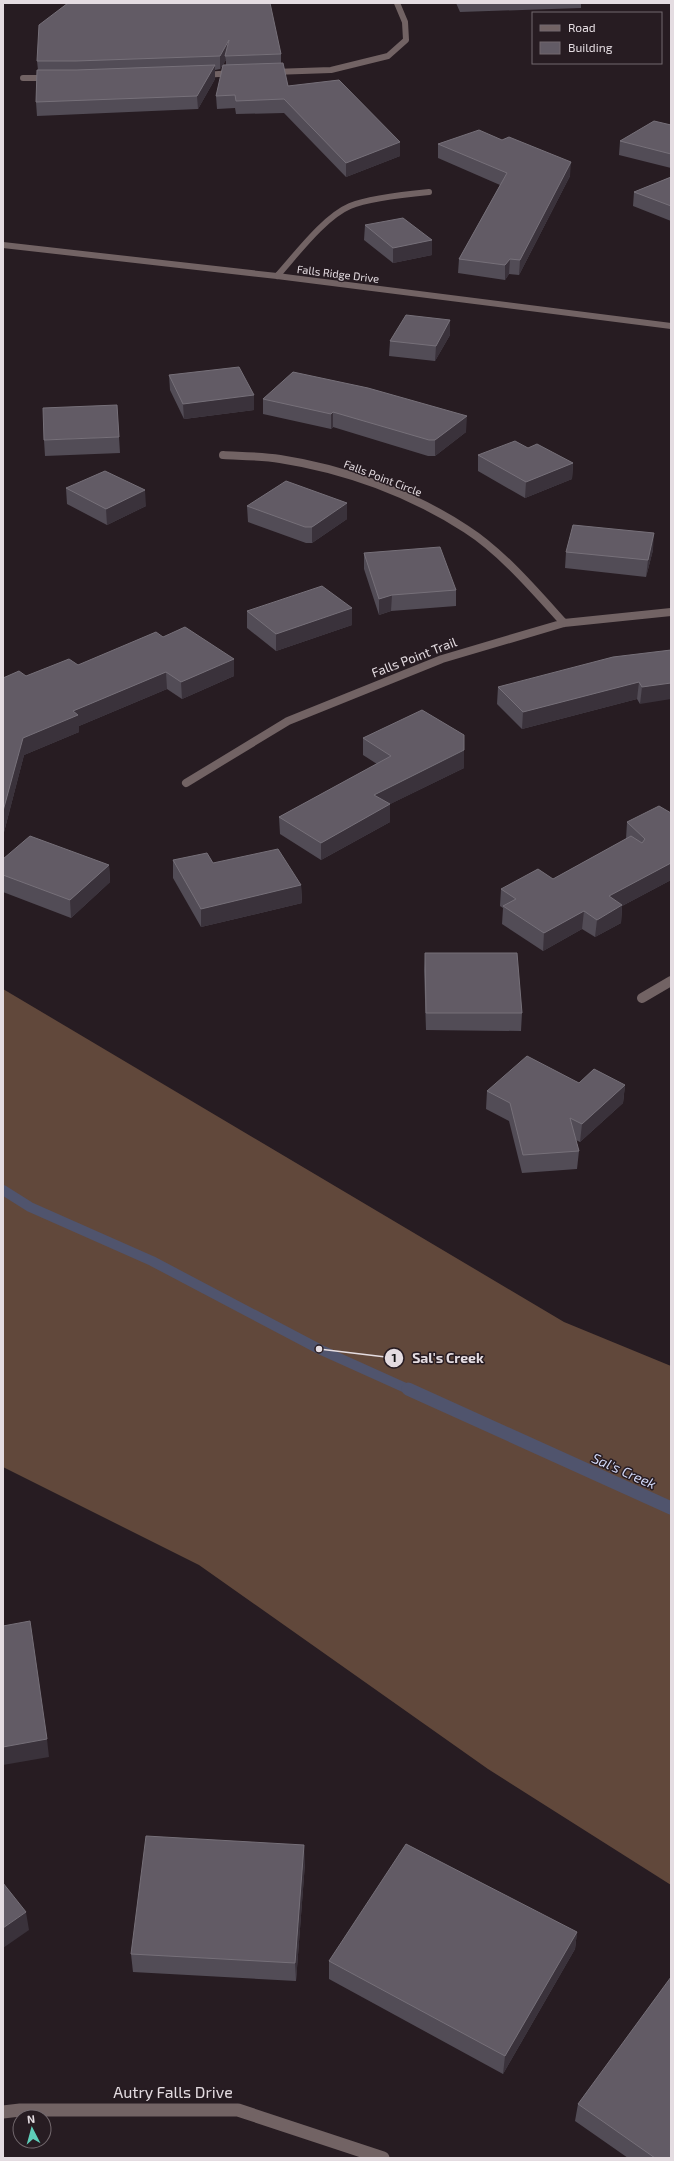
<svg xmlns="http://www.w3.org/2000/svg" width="674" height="2161" font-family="'Exo 2',sans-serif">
<rect width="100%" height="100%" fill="#271c22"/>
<path fill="#61483b" d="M3 989 564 1322 671 1366V1885L488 1769 199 1565 3 1467Z"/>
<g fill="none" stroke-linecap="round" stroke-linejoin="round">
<path stroke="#50546d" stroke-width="10" d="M3 1190 30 1207 152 1261 319 1349 410 1390"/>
<path stroke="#50546d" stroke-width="13" d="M408 1389 671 1508"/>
<path stroke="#726364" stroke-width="6" d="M273 72 331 70 388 56 406 40 405 22 397 3
M203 75 235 73
M23 78H51
M3 245 277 276 671 326
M277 276C296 255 324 217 350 206 369 198 408 194 429 192"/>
<path stroke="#726364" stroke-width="8" d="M223 455C242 456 262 456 280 459 345 469 411 493 466 529 502 552 535 591 564 623
M186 783 288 721 442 659 564 623 671 612"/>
<path stroke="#726364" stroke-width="10" d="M642 998 671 981"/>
<path stroke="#726364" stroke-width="13" d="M3 2112 20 2110H238L383 2158"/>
</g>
<path fill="#524c56" d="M456 3H581V8L460 12Z
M281 54V63L288 86 400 156 346 177 284 113 236 114 235 108 217 109 216 96 226 65V60L220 69 215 70V79L198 109 37 116 36 102 38 70 37 61Z
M671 125V168L619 155 620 141Z
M438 144 570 176 519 275 509 274 505 280 458 273 459 259 500 185 438 158Z
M671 177V221L633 206 634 192Z
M365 225 432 240V255L393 263 364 240Z
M450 320V335L435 361 389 356 390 341Z
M169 375 254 410 184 419 170 390Z
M263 399 466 432 435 456H428L333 427 331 429 263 414Z
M119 437 120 453 45 456 44 440Z
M528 448 573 463 572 479 525 498 478 471V455Z
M66 488 146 506 107 525 67 504Z
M247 506 347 519 312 543H306L248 522Z
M653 550 646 577 565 568 566 552Z
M364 553 456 590V606L391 611 379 615 364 569Z
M247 611 352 625 276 651 247 628Z
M163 637 234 676 182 699 167 689 79 726V732L24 755 3 836V678L26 676 78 665Z
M671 650 640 704 637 699 522 729 497 704 498 687Z
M363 738 464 768 390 804V822L321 860 280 834 279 817 377 764 363 755Z
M671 813V880L622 906 621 923 595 937 582 929 543 951 502 924 503 908 500 906 501 889 553 879 626 839 627 822Z
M3 859 109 865 110 882 71 918 3 892Z
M173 860 213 863 301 885 302 903 201 927 173 878Z
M425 953 522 1013 521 1031 426 1030 424 970Z
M579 1083 625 1085 623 1103 580 1142 576 1140 579 1151 577 1169 522 1173 509 1121 486 1109 487 1091Z
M305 1863 296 1981 133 1972 131 1954Z
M577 1932 575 1949 503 2074 329 1979V1961Z
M578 2104 671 2158H628L575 2121Z"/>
<path fill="#3a323b" d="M229 40 225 56 226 60 220 69V56Z
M215 65V79L198 109 197 96Z
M400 142V156L346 177V163Z
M571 162 570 176 519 275 520 260Z
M432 240V255L393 263V248Z
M510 259 509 274 505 280V265Z
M450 320V335L435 361 436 346Z
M254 395V410L184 419 183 404Z
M333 412V427L331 429V414Z
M467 416 466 432 435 456V440Z
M573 463 572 479 525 498 526 482Z
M145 490 146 506 107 525 106 509Z
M347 503V519L312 543V527Z
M654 533 653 550 646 577 648 560Z
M392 595 391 611 379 615V599Z
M352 608V625L276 651V634Z
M234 659V676L182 699 181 682Z
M166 672 167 689 79 726V732L24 755 3 836V811L23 738 73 711Z
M639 682 637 699 522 729 523 712Z
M671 683V699L640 704 642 687Z
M464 750V768L374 812V795Z
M390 804V822L321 860V843Z
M671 863V880L622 906 621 923 595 937 597 920 609 896Z
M109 865 110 882 71 918 70 900Z
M301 885 302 903 201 927V909Z
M584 911 582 929 543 951 544 933Z
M625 1085 623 1103 580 1142 582 1124Z
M47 1739 49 1757 3 1765V1747Z
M304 1845 305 1863 296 1981 295 1963Z
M26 1912 29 1930 3 1948V1928Z
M577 1932 575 1949 503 2074 505 2056Z"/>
<path fill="#625b65" stroke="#767079" d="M68 3H270L281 54 225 56 229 40 220 56 76 61H37L39 25Z
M283 63 288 86 339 80 400 142 346 163 284 99 236 101 235 95 216 96 223 65Z
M215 65 197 96 36 102 37 70H76Z
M654 121 671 125V154L620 141Z
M479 130 502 140 509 137 571 162 520 260 510 259 505 265 459 259 507 173 438 144Z
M671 177V206L634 192Z
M403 218 432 240 393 248 365 225Z
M406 315 450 320 436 346 390 341Z
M239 367 254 395 183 404 169 375Z
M293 372 368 388 467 416 435 440H429L333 412 331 414 263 399Z
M117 405 119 437 44 440 43 408Z
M515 441 528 448 537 444 573 463 526 482 478 455Z
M105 471 145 490 106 509 66 488Z
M286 481 347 503 312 527H305L247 506Z
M573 525 654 533 648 560 566 552Z
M440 547 456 590 392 595 379 599 364 553Z
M322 586 352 608 276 634 247 611Z
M185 627 234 659 181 682 166 672 73 711 78 715 23 738 3 811V678L19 671 26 676 69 659 78 665 156 632 163 637Z
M671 650V683L642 687 639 682 523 712 498 687 613 657Z
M422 710 464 735V750L374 795 390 804 321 843 279 817 391 756 363 738Z
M659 806 671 813V863L609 896 622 905 597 920 584 911 544 933 503 906 516 899 501 889 538 869 553 879 631 836 642 843 645 839 627 822Z
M30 836 109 865 70 900 3 875V859Z
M278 849 301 885 201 909 173 860 207 853 213 863Z
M425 953H517L522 1013H426Z
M527 1056 579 1083 594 1069 625 1085 582 1124 570 1118 579 1151 523 1155 510 1103 487 1091Z
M30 1621 47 1739 3 1747V1626Z
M146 1836 304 1845 295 1963 131 1954Z
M406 1844 577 1932 505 2056 329 1961Z
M3 1883 26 1912 3 1928Z
M671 1977V2158H655L578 2104Z"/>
<g text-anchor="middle" stroke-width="3" stroke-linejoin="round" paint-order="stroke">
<g font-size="11" fill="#e4dce1" stroke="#271c22">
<text transform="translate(338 274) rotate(7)" y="4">Falls Ridge Drive</text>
<text transform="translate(383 478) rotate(21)" y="4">Falls Point Circle</text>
</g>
<g font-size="13" fill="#e4dce1" stroke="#271c22">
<text transform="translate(414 657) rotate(-21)" y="5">Falls Point Trail</text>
</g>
<g font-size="14" font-style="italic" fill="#d1d7f6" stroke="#271c22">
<text transform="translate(624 1471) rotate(24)" y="5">Sal's Creek</text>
</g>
<g font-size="16" fill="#e4dce1" stroke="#271c22">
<text x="173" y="2098">Autry Falls Drive</text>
</g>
</g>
<path fill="none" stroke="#e4dce1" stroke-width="1.5" d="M319 1349L394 1358"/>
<g fill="#e4dce1" stroke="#271c22" stroke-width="1.5">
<circle cx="319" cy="1349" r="4"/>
<circle cx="394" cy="1358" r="10"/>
</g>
<g font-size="12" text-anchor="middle" font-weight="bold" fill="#111">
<text x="394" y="1362">1</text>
</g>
<g font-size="14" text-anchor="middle" font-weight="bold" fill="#e4dce1" stroke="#271c22" stroke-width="3" stroke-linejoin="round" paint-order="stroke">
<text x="448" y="1363">Sal's Creek</text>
</g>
<rect width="674" height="2161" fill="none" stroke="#e4dce1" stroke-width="8"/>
<rect x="532" y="12" width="130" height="52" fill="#271c22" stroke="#73696e"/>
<rect x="540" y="25" width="20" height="6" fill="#726364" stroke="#73696e"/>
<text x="568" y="32" font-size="12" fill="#e4dce1">Road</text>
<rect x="540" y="42" width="20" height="12" fill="#625b65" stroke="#73696e"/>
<text x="568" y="52" font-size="12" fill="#e4dce1">Building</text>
<g transform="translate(32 2129) rotate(354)"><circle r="19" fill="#271c22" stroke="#73696e"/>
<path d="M0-3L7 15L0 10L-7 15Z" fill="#5dceb9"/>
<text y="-6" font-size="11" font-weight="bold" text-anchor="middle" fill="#e4dce1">N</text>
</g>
</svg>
